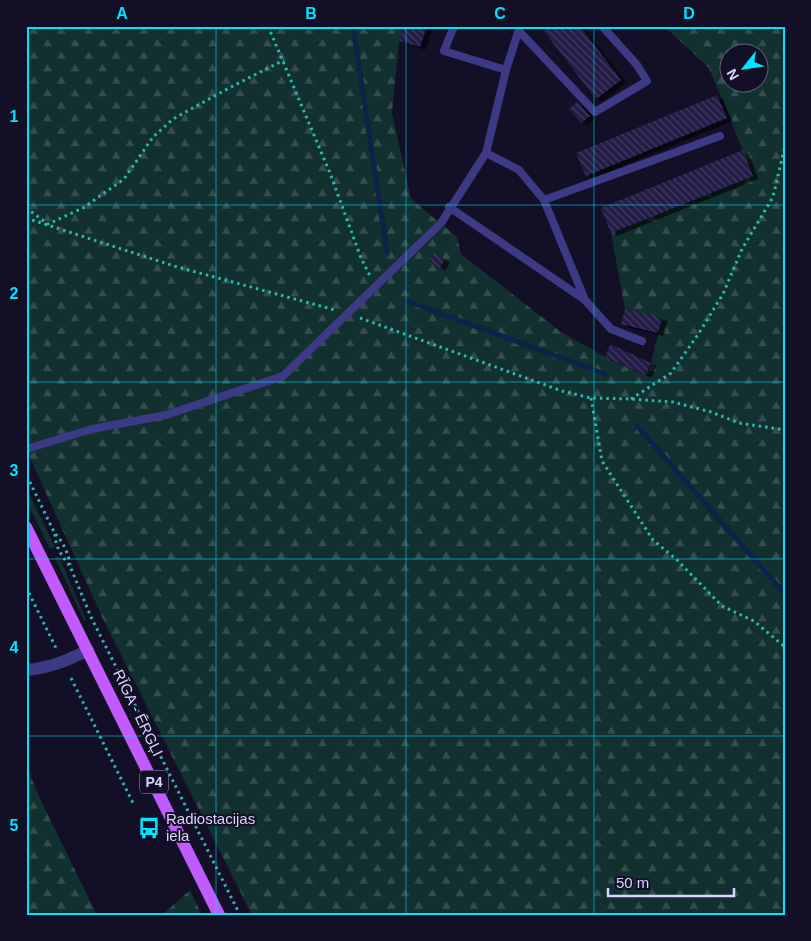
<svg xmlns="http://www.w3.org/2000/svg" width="811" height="941" font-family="Arial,sans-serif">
<defs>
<pattern id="forest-firs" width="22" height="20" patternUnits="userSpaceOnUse" patternTransform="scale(1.25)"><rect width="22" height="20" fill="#12302f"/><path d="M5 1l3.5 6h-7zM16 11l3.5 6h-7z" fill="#344d4e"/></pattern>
<pattern id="building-back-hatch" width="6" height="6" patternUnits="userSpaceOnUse" patternTransform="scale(1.25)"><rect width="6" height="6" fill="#241b47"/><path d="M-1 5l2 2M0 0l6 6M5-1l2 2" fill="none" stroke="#433b63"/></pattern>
<filter id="shadow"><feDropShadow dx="5.5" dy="3" stdDeviation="0" flood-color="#0009"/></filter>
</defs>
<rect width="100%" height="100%" fill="#130f26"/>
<path fill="#12302f" d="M26 487 55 547 50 549 26 500Z
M59 556 86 620 84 621 55 558Z"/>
<path fill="url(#forest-firs)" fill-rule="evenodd" d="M26 26H403L399 41 392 113 411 199 457 237 461 254 561 332 605 357 646 375 651 363 662 319 625 309 611 233 753 175 709 68 666 28V26H785V915H252L103 619 26 449ZM728 52H758V82H728Z
M26 765 41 801 97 915H26Z
M190 890 202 915H162Z"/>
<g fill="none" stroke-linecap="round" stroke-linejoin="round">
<path stroke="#0c2248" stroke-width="5" d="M353 26 387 252
M407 301 605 374
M637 426 785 594"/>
</g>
<path fill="url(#building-back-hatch)" filter="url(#shadow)" d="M403 26H427L420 47 399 41Z
M540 26H580L621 80 596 99Z
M717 95 727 118 586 176 576 153Z
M577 102 590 116 581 123 569 109Z
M743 150 753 176 611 233 601 208Z
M434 253 444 260 440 268 429 261Z
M625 309 662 318 658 333 621 324Z
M610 344 651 363 646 375 605 357Z"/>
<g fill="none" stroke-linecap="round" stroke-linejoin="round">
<path stroke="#2fb8b0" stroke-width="3" stroke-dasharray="2.5 4" stroke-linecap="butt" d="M268 26 330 173 361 258 370 276
M26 208 48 224 83 208 124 179 153 137 173 119 229 88 284 60
M26 218 174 266 335 310
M360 318 562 391 591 398 631 399 673 402 711 412 739 423 785 430
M591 398 602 461 653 540 677 560 722 606 754 621 785 647
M631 399 671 373 699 333 723 294 742 249 773 197 785 146
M27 476 55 534C63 541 69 555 70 565
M55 534C55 546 62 557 70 566L91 617 240 915
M26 587 56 648
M71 678 134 805"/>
<path stroke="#3d3a85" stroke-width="8" d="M454 26 444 51 506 70
M519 31 595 112 647 81 637 65 602 26
M486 153 519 170 544 200 585 300 611 329 642 341
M544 200 720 136
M449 207 585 300
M26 449 92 429 166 415 283 376 441 223 486 153 506 70 520 26"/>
<path stroke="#3d3a85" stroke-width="12" d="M26 670C49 668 67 661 88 650"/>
<path stroke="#c25bff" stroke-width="12" d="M26 527 219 915"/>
</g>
<path fill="none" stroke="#00e5ff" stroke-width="1" stroke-opacity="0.55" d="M216 26V915M406 26V915M594 26V915M26 205H785M26 382H785M26 559H785M26 736H785"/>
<defs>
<g id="bus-bare" transform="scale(1.725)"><path d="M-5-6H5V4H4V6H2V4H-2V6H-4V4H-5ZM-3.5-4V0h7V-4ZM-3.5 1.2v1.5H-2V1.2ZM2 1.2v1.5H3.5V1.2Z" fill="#00e5ff" stroke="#130f26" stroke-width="2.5" paint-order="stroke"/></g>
</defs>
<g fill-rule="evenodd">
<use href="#bus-bare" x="149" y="828"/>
</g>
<g text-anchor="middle" stroke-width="4" stroke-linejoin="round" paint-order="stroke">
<rect fill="#130f26" stroke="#9e99be" stroke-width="1" x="140" y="770.5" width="28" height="23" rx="4"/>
<g font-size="14" font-weight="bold" fill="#d9d4ff">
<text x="154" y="787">P4</text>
</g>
<g font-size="15" fill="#d9d4ff" stroke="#130f26">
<text transform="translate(138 713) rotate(64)" y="5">RĪGA - ĒRGĻI</text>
</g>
<g font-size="15" fill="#d9d4ff" stroke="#130f26" text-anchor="start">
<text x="166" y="824">Radiostacijas<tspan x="166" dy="17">iela</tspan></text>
</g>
</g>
<rect width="811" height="941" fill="none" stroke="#130f26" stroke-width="55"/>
<g transform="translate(744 68) rotate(240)"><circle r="24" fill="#130f26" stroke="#625e7d"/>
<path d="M0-4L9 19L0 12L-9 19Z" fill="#00e5ff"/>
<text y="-8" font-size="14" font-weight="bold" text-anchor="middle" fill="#d9d4ff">N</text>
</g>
<path d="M608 888v8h126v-8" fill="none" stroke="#d9d4ff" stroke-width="2.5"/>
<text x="616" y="888" font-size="15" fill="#d9d4ff" stroke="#130f26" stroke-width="4" paint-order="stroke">50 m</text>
<rect x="28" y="28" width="756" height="886" fill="none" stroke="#00e5ff" stroke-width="2"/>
<g font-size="16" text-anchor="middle" font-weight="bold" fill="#00e5ff">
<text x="122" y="19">A</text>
<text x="311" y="19">B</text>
<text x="500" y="19">C</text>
<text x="689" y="19">D</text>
<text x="14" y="122">1</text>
<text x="14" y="299">2</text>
<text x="14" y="476">3</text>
<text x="14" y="653">4</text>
<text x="14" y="831">5</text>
</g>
</svg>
